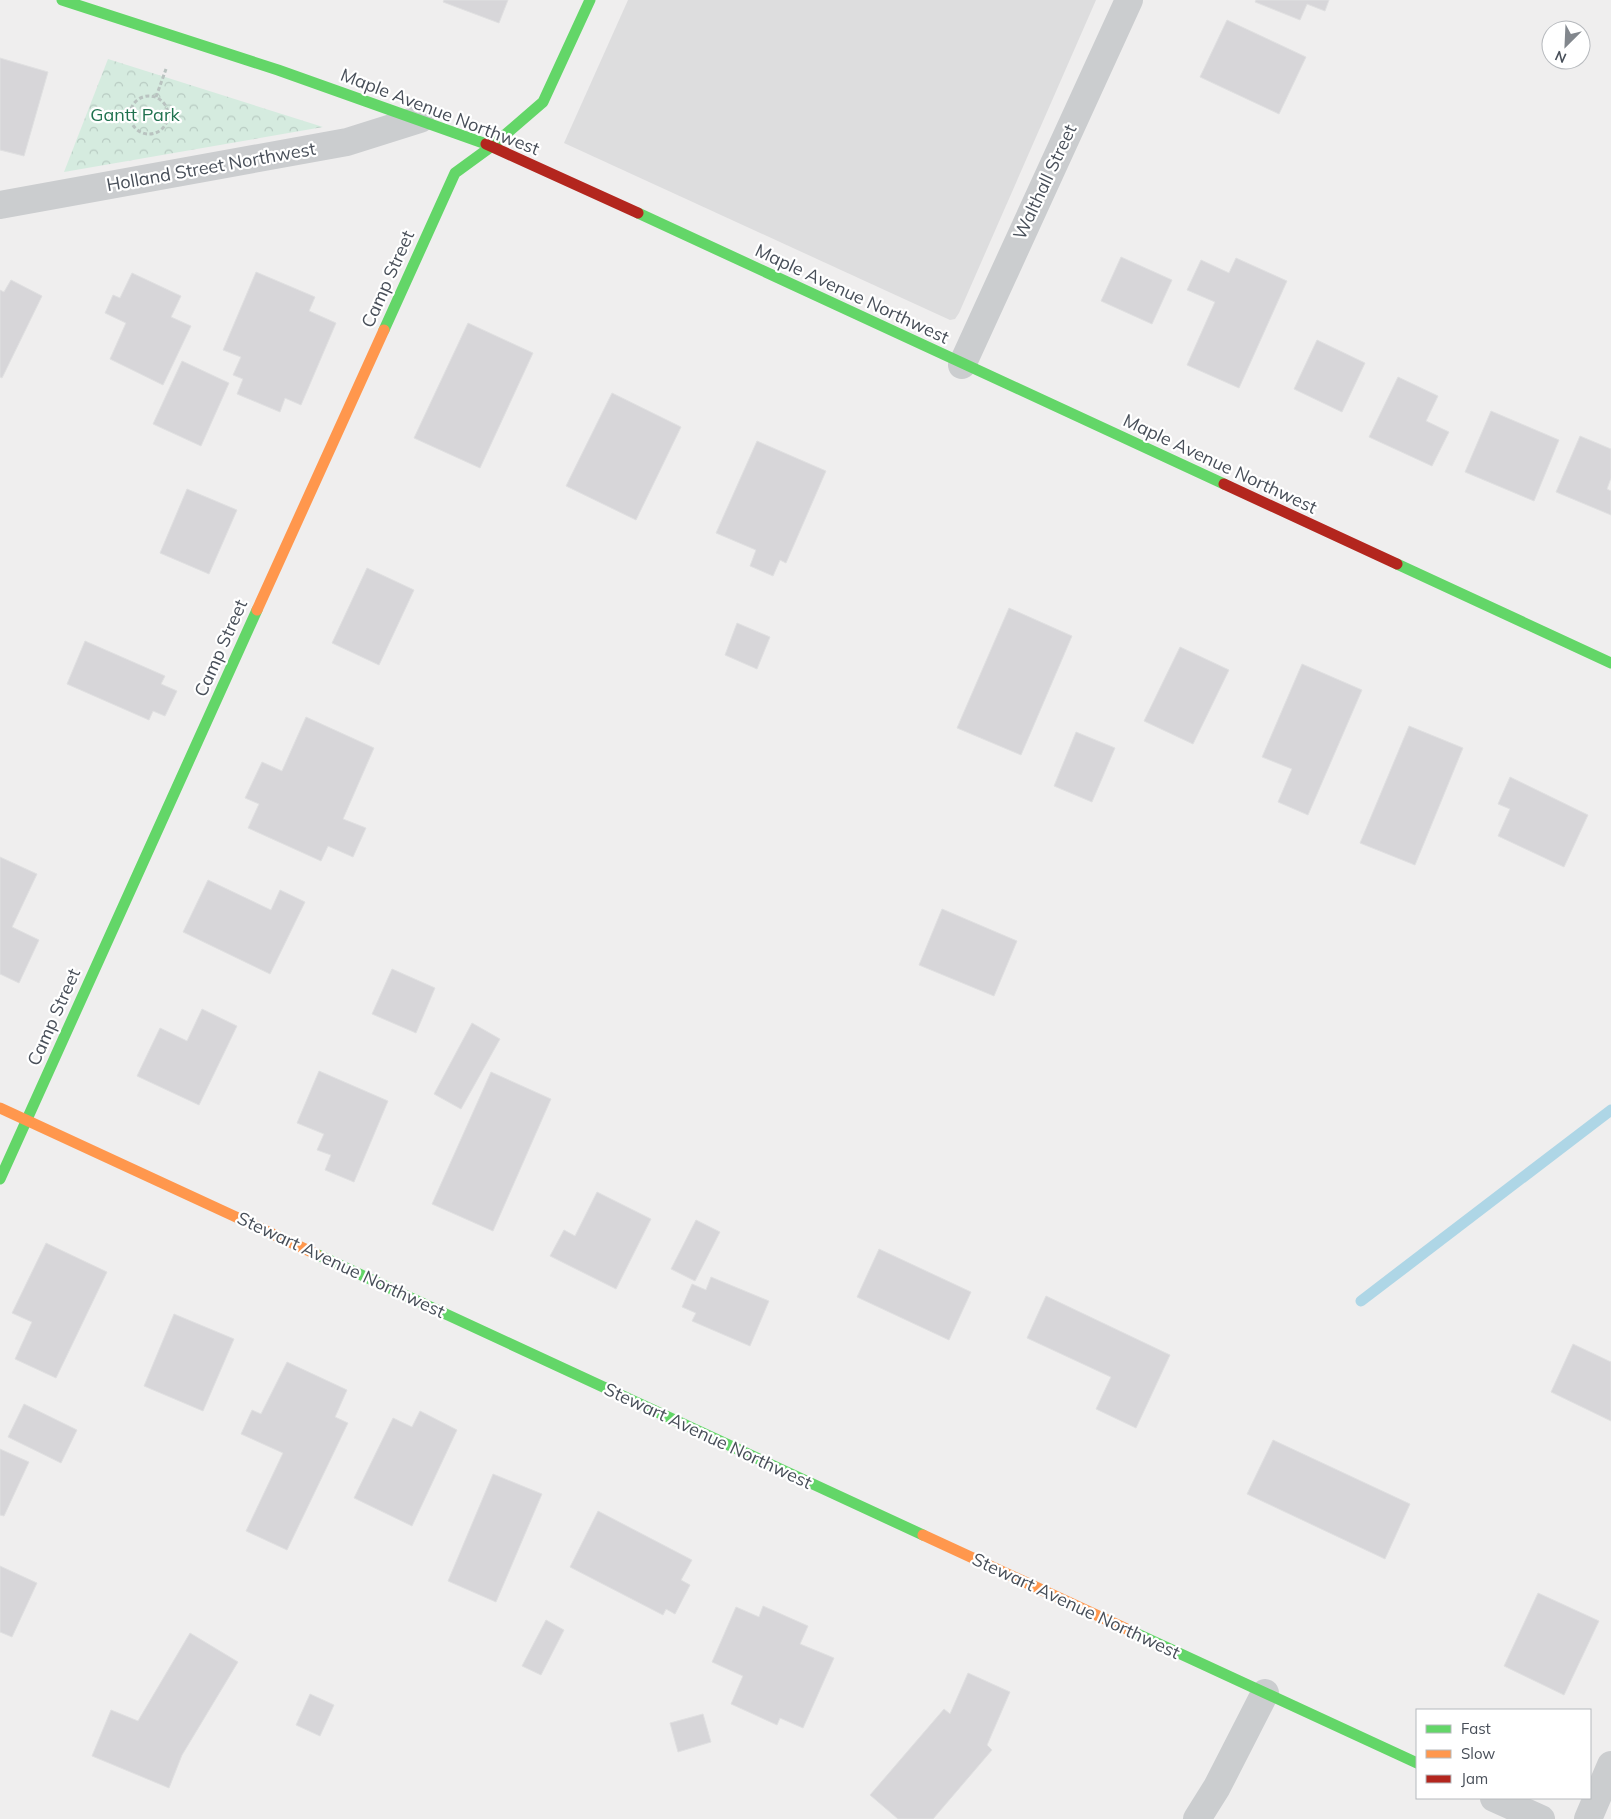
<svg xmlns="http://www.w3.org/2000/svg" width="1611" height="1819" font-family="Mulish,sans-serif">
<defs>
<pattern id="forest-crowns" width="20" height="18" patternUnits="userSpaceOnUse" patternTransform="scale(1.25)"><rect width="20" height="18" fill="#d5ebdf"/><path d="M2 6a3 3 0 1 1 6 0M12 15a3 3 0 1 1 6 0" fill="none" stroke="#b8cbc2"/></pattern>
</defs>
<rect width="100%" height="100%" fill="#efeeee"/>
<path fill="#ddddde" d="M628 0H1096L959 313 955 319 950 320 564 143Z"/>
<path fill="url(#forest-crowns)" d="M108 59 323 127 64 172Z"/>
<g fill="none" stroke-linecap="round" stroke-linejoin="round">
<path stroke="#aed6e6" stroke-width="11" d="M1361 1301 1611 1110"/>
</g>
<path fill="#d7d6d9" stroke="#e0e0e1" d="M444 0H508L499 23 443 2Z
M1256 0H1329L1325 11 1307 4 1300 20 1255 2Z
M1227 20 1306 57 1279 114 1200 77Z
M0 58 48 72 24 156 0 150Z
M1121 257 1172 280 1152 324 1101 301Z
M1236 258 1287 281 1239 388 1187 365 1215 302 1187 290 1201 260 1229 273Z
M256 272 315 297 309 311 336 323 301 405 285 398 280 412 237 394 243 379 233 375 241 357 223 350Z
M132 273 181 296 171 317 191 326 163 385 110 359 126 323 105 313 113 295 120 298Z
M11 280 42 296 2 378 0 377V290L4 292Z
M468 323 533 353 480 468 414 438Z
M1317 340 1365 363 1342 412 1294 389Z
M182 361 229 383 201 446 153 424Z
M1398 377 1438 396 1426 421 1449 432 1432 466 1369 437Z
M612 393 681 427 636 520 566 486Z
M1491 411 1559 440 1534 501 1465 472Z
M1580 436 1611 449V478L1607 489 1611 491V515L1556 492Z
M757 441 826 471 786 563 780 560 773 576 750 566 756 550 716 533Z
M187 489 237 510 209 574 160 553Z
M367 568 414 590 379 665 332 643Z
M1009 608 1072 636 1021 755 957 728Z
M737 623 770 637 757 669 725 655Z
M85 641 165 676 161 684 177 691 165 716 153 711 149 720 67 684Z
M1180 647 1229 670 1193 744 1144 721Z
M1302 664 1362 690 1308 815 1278 802 1292 769 1262 757Z
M306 717 374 748 343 819 366 828 353 857 328 846 321 861 248 828 259 804 245 798 262 762 282 771Z
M1409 726 1463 748 1415 865 1360 843Z
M1076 732 1115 748 1092 802 1054 786Z
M1510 777 1588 815 1564 867 1498 836 1510 809 1498 804Z
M0 857 37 874 12 927 39 940 19 983 0 974Z
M208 880 271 910 280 890 305 902 270 974 183 932Z
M942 909 1017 941 994 996 919 965Z
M392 969 435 988 416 1033 372 1014Z
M202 1009 237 1026 199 1105 137 1076 160 1028 187 1041Z
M472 1023 500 1039 461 1109 434 1094Z
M319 1071 388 1101 354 1182 325 1170 331 1155 317 1150 324 1134 297 1123Z
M491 1072 551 1099 493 1231 432 1204Z
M597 1192 651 1219 616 1289 550 1256 564 1230 575 1236Z
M696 1220 720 1232 695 1281 671 1269Z
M46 1243 107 1272 56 1378 15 1359 32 1322 12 1313Z
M879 1249 971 1292 949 1340 857 1297Z
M711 1277 769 1301 750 1346 692 1321 696 1313 682 1307 692 1284 706 1290Z
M1046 1296 1170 1355 1136 1428 1096 1409 1111 1377 1027 1338Z
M174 1314 234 1339 203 1411 144 1386Z
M1573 1344 1611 1362V1421L1551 1392Z
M287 1362 347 1390 335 1417 348 1423 287 1550 246 1531 283 1453 241 1434 252 1410 261 1414Z
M24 1404 77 1430 61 1463 8 1437Z
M420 1411 457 1430 412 1526 354 1498 393 1418 412 1427Z
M1273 1440 1410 1504 1385 1559 1247 1494Z
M0 1449 29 1462 4 1516 0 1515Z
M493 1474 542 1494 496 1602 448 1581Z
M598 1511 692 1560 681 1580 690 1585 675 1614 666 1609 663 1615 570 1567Z
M0 1566 37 1583 12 1637 0 1632Z
M1538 1593 1599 1621 1564 1695 1504 1666Z
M763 1606 808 1626 800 1644 834 1658 803 1728 780 1718 777 1725 731 1704 743 1676 712 1662 736 1607 759 1617Z
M546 1620 564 1630 541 1675 522 1666Z
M190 1633 238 1662 182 1755 169 1788 92 1756 111 1710 138 1721Z
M968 1673 1010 1692 987 1745 992 1750 933 1819H898L870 1795 944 1709 950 1714Z
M310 1694 334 1705 320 1736 296 1725Z
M703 1714 711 1742 678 1752 670 1723Z"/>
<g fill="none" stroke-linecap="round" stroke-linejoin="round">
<path stroke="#b9c3c0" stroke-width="3" stroke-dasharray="4 2.5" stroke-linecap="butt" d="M130 115a19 19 0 1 1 38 0a19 19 0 1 1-38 0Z
M156 97 166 69"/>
<path stroke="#cbcdcf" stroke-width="28" d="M0 205 347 142 420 119
M962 365 1129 0
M1494 1798 1541 1819
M1197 1819 1217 1787 1265 1693
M1588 1819 1611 1765"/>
<path stroke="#63d668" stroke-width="11" d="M62 0 278 70 486 144
M638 213 1224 484
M384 330 455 173 492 146 543 102 590 0
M1397 564 1611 663
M0 1179 257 610
M316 1254 923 1535
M1131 1631 1417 1763"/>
<path stroke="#ff974d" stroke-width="11" d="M257 610 384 330
M0 1108 316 1254
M923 1535 1131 1631"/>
<path stroke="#b3261e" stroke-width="11" d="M486 144 638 213
M1224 484 1397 564"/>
</g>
<g text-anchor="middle" stroke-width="4.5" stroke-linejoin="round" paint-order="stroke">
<g font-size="18" fill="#484f59" stroke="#fff">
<text transform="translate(440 112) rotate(21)" y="6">Maple Avenue Northwest</text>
<text transform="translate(211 167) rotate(-10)" y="6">Holland Street Northwest</text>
<text transform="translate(1045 182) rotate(-65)" y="6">Walthall Street</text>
<text transform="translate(388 279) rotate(-66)" y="6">Camp Street</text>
<text transform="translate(852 294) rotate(25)" y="6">Maple Avenue Northwest</text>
<text transform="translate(1220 464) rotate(25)" y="6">Maple Avenue Northwest</text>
<text transform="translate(221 648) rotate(-66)" y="6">Camp Street</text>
<text transform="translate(54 1017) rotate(-66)" y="6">Camp Street</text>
<text transform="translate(341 1265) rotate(25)" y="6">Stewart Avenue Northwest</text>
<text transform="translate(708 1436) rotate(25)" y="6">Stewart Avenue Northwest</text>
<text transform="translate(1076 1606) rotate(25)" y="6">Stewart Avenue Northwest</text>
</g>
<g font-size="18" fill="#20724f" stroke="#fff">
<text x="135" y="121">Gantt Park</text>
</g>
</g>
<rect x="1416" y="1709" width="175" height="90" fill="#ffffff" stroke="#b6b9bd"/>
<rect x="1426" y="1725" width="25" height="8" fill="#63d668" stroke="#b6b9bd"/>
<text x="1461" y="1734" font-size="15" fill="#484f59">Fast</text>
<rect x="1426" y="1750" width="25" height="8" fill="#ff974d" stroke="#b6b9bd"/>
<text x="1461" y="1759" font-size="15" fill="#484f59">Slow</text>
<rect x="1426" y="1775" width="25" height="8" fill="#b3261e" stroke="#b6b9bd"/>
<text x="1461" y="1784" font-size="15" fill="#484f59">Jam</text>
<g transform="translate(1566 45) rotate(204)"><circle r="24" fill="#ffffff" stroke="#b6b9bd"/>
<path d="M0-4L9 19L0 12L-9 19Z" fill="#82878d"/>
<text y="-8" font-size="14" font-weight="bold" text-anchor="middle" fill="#484f59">N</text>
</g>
</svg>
